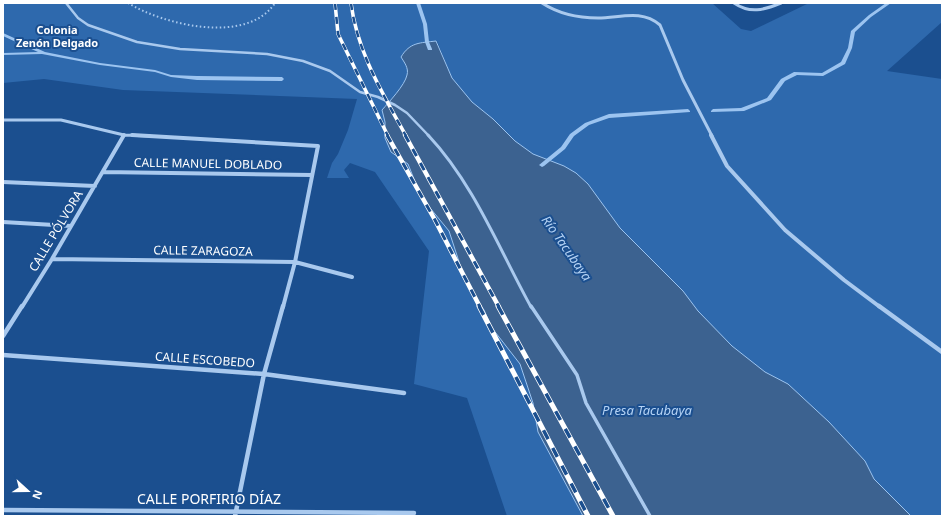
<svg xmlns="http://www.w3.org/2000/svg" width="945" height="519" font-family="'Noto Sans',sans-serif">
<rect width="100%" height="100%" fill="#1b4f8f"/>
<path fill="#2e69ad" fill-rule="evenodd" d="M3 3H712L741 29 751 31 809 3H942V22L887 71 942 79V516H507L467 398 414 384 429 251 375 172 350 163 344 170 349 178H327L332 163 338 154 348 130 357 99 123 90 44 79 3 83ZM437 41 452 78 465 95 429 66Z"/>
<path fill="#3c6290" stroke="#9cc4f0" d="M436 41 452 78 472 102 493 119 515 141 533 154 564 166 576 173 588 184 620 228 683 291 698 311 732 346 765 372 788 384 829 422 865 461 874 479 911 516H583L538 432 533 403 520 364 492 328 484 310 474 296 464 277 449 231 426 203 418 189 408 164 391 152 385 138V122L382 110C389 102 405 85 407 75 409 68 404 62 401 57 410 42 420 43 436 41Z"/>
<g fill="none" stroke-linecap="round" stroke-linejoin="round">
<path fill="#9cc4f0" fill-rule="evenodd" d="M416 3H420L427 24 429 42 432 49V50H428L425 42 423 24Z
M886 3H891L871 17 855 32 852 48 845 64 823 76 797 75 785 81 771 100 744 111 711 112V111L713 109 741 108 767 98 781 79 794 72 822 73 841 62 848 48 851 31 869 15Z
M3 33 45 52 100 63 155 70 171 75 197 76 282 77 284 79 282 81 197 80 171 77 155 72 100 65 42 54 3 55V53L38 52 3 36Z
M688 109 690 111V112L609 118 589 125 574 136 565 149 544 166 542 167 539 165 561 147 570 134 585 123 609 114Z"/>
<path stroke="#a9c9ee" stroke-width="2" stroke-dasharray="1.5 2.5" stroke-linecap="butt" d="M128 3C164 25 247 45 275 3"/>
<path stroke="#a9c9ee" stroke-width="2.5" d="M66 3 78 18 88 25 137 42 180 49 267 54 303 61 330 71 360 92 378 97 395 105 407 113 429 136"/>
<path stroke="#a9c9ee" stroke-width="3" d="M428 135C474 184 499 249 531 307"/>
<path stroke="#a9c9ee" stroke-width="3.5" d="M531 306 577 375 586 403 650 516"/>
<path stroke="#a9c9ee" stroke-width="3" d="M542 3C559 14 578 18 598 18 620 18 641 9 660 25L683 80 712 136
M734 3C750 14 764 10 781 3
M3 120H61L124 135 150 136
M123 136 124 135"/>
<path stroke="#a9c9ee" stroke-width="4" d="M132 135 318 146 295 262 283 307
M711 135 727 166 785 230 844 280 880 307
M103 172 312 175
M3 182 95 186
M3 222 71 226
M52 259 295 262 352 277
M22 307 52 259 124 135"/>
<path stroke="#a9c9ee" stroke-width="4.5" d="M879 306 942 352
M3 336 22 306
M3 355 264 374 404 393
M3 510 414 513
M235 516 264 374 283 306"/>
<g stroke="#fff" stroke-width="3.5">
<path id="rail-far2" d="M335 3 338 34 388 136
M351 3C357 52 383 94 406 136"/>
</g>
<g stroke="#fff" stroke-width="4.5">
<path id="rail-far1" d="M387 135 435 220 480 307
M405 135 499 307"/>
</g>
<g stroke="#fff" stroke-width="5">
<path id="rail" d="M479 306 588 516
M498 306 613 516"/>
</g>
<use href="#rail-far2" stroke="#1b4f8f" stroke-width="2.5" stroke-dasharray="7" stroke-linecap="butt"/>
<use href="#rail-far1" stroke="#1b4f8f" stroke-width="3" stroke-dasharray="8" stroke-linecap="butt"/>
<use href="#rail" stroke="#1b4f8f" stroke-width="3.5" stroke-dasharray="10" stroke-linecap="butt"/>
</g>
<g text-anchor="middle" stroke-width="4" stroke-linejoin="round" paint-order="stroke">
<g font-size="11" font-weight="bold" fill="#fff" stroke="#1b4f8f">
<text x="57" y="34">Colonia<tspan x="57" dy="13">Zenón Delgado</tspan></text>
</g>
<g font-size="12" fill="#fff" stroke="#1b4f8f">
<text transform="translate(208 164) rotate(1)" y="4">CALLE MANUEL DOBLADO</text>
<text transform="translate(56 231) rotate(-59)" y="4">CALLE PÓLVORA</text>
<text transform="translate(203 251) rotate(1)" y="4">CALLE ZARAGOZA</text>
<text transform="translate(205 360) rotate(4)" y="4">CALLE ESCOBEDO</text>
</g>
<g font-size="13" font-style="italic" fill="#b5d3f5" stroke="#1b4f8f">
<text transform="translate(567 248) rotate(55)" y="5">Río Tacubaya</text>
<text x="647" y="415">Presa Tacubaya</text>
</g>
<g font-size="14" fill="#fff" stroke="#1b4f8f">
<text x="209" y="504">CALLE PORFIRIO DÍAZ</text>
</g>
</g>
<rect width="945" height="519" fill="none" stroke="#ffffff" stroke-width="8"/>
<g transform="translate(28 491) rotate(111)" stroke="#1b4f8f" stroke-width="3" paint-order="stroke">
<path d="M0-3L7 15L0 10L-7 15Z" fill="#ffffff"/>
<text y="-6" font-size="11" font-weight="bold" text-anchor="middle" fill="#ffffff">N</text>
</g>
</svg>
